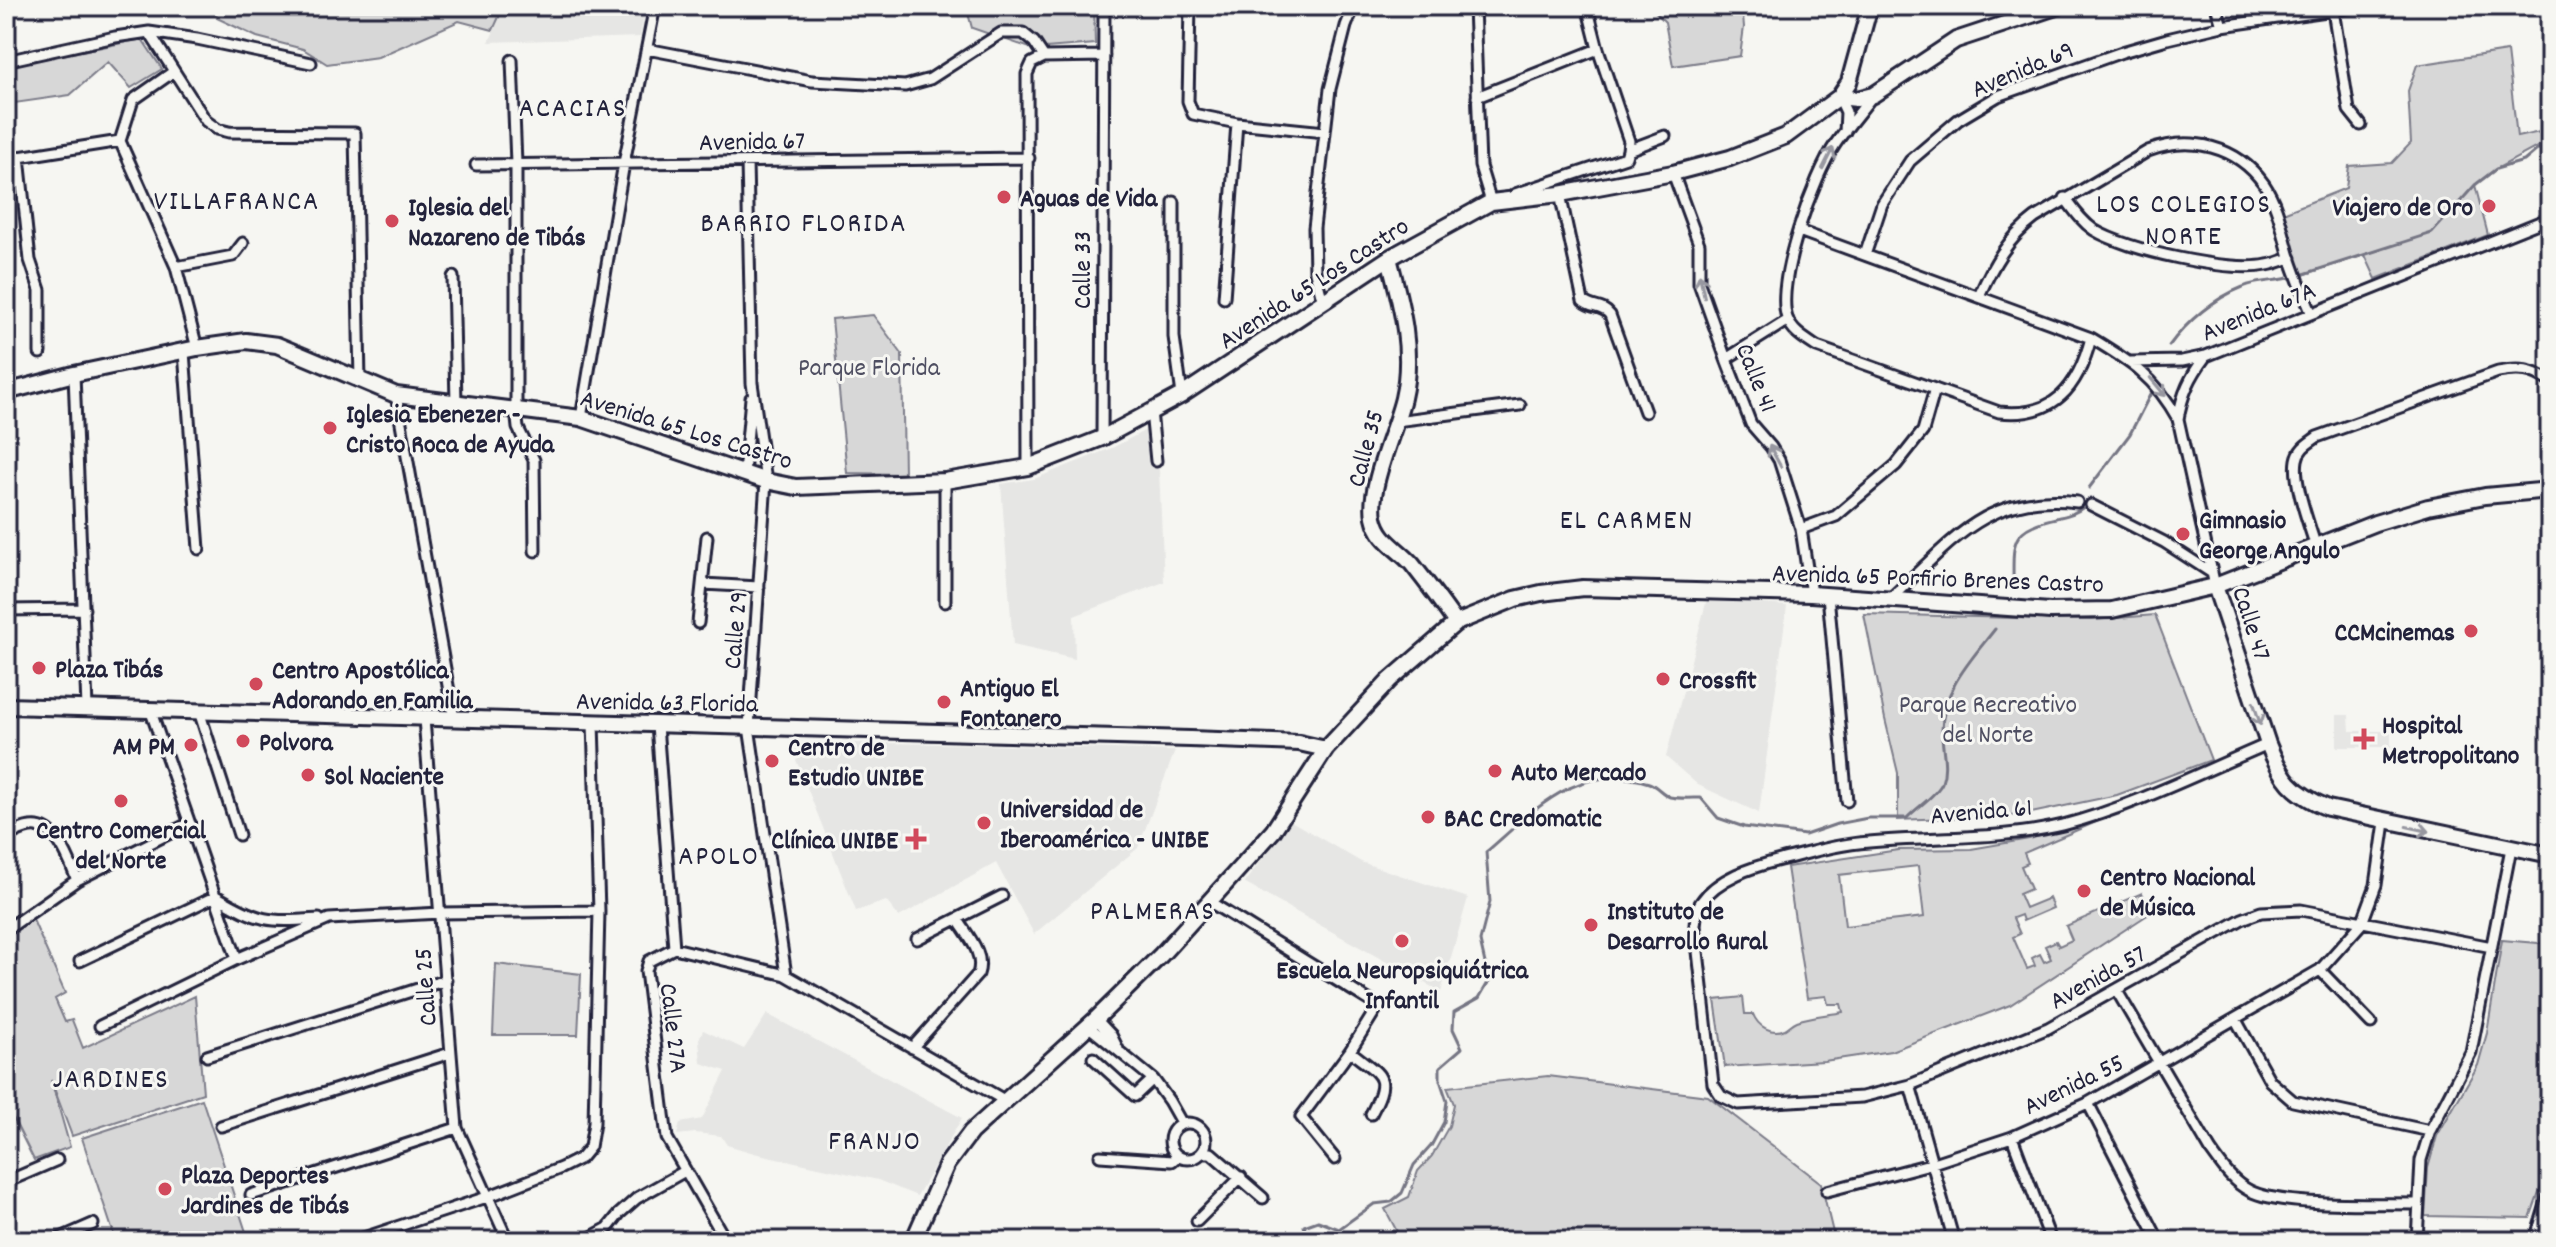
<svg xmlns="http://www.w3.org/2000/svg" width="2556" height="1247" font-family="Dekko,sans-serif">
<rect width="100%" height="100%" fill="#f6f6f2"/>
<filter id="ink" filterUnits="userSpaceOnUse"><feTurbulence type="fractalNoise" baseFrequency=".0125" numOctaves="2"/><feDisplacementMap in="SourceGraphic" scale="16" xChannelSelector="R" yChannelSelector="G"/><feConvolveMatrix kernelMatrix="1 2 1 2 8 2 1 2 1" color-interpolation-filters="sRGB"/></filter>
<g filter="url(#ink)">
<path fill="#e6e6e4" d="M505 6H646L640 37 489 42Z
M1157 424 1164 582 1074 616 1075 659 1013 645 1001 484 1034 479 1114 447Z
M1707 599 1787 606 1759 813 1698 785 1666 757Z
M2337 715H2349L2350 731H2391V747H2337Z
M789 742 958 744 1175 751 1138 848 1034 934 996 863 899 917 886 901 856 911Z
M1291 821 1361 862 1468 898 1441 992 1244 883Z
M767 1014 962 1118 917 1196 878 1180 754 1153 727 1145 721 1136 695 1133 677 1135 680 1123 702 1119 726 1071 701 1063 699 1039 703 1030 744 1049Z"/>
<path fill="#d7d7d7" stroke="#7c7c89" stroke-width="2" fill-rule="evenodd" d="M215 6H504L493 30 459 21 378 57 327 64 303 49 257 37 217 18Z
M966 6H1094L1095 44 1033 49 972 28Z
M1650 6H1742L1744 27 1740 56 1673 66 1665 22Z
M142 39 162 69 131 88 108 62 70 95 15 103 7 66Z
M2507 51 2517 137 2549 130 2550 140 2496 169 2475 185 2488 235 2376 279 2365 255 2300 276 2278 215 2346 188 2349 166 2392 163 2411 143 2408 91 2417 65Z
M873 315 902 354 904 474 847 473 832 319Z
M1864 614 2092 620 2155 615 2211 760 2117 795 2022 815 1898 820V773L1885 719Z
M2110 816 2024 853 2028 863 2021 866 2031 889 2019 894 2025 908 2049 898 2053 908 2023 921 2021 915 2013 918 2020 934 2013 937 2027 969 2035 966 2032 958 2040 954 2044 962 2051 959 2045 946 2056 941 2059 946 2072 940 2066 926 2142 893 2152 912 2010 1005 1891 1051 1824 1061 1725 1067 1715 1000 1743 997 1745 1014H1753C1758 1027 1772 1035 1785 1029 1789 1027 1792 1023 1797 1021 1811 1016 1828 1015 1843 1012L1841 1004H1828L1826 996 1807 998 1787 867 1898 850 1971 849 2029 839ZM1918 866 1924 917 1845 926 1839 875Z
M30 913 65 993 55 999 65 1022 72 1020 83 1048 195 996 203 1093 72 1136 51 1080 70 1147 34 1160 6 1104V929Z
M2502 940 2550 944V1162L2530 1218 2425 1216 2428 1168 2437 1136 2478 1065 2487 1033Z
M496 964 581 974 578 1035H493Z
M1548 1076 1708 1096 1821 1183 1835 1241H1402L1385 1209 1409 1197 1418 1171 1432 1156 1449 1126 1454 1104 1447 1087Z
M202 1099 249 1241H116L82 1138Z"/>
<g fill="none" stroke-linecap="round" stroke-linejoin="round">
<path stroke="#757583" stroke-width="3" d="M2301 275 2432 233 2475 185 2496 169 2524 161 2550 139
M2169 346C2187 321 2215 298 2243 287 2258 280 2277 282 2293 277
M2089 488 2130 434 2153 389
M2013 589C2014 545 2006 529 2056 518 2068 515 2075 514 2085 506
M1309 1241 1304 1226 1318 1221 1339 1229 1374 1204 1391 1202 1402 1193 1414 1165 1431 1146 1444 1122 1447 1101 1440 1080V1067L1462 1048 1453 1029 1454 1012 1479 998 1489 981 1480 941 1490 902 1486 852C1534 811 1578 760 1649 783 1657 786 1662 794 1670 797 1679 799 1692 798 1701 798L1718 818 1744 827 1805 835 1837 824 1868 818H1907C1916 808 1937 795 1942 783 1948 766 1942 750 1942 733 1941 690 1971 660 1995 629"/>
<g stroke="#22223b" stroke-width="15">
<path id="street" d="M1190 6 1188 101 1193 114 1237 123 1325 132
M1474 6 1480 166 1491 202H1493
M1587 6 1598 49 1629 141 1628 150
M2216 6 2222 26
M2333 10 2349 110 2361 125
M149 32 206 121 217 129 229 132 355 133 360 381
M647 49 812 81 905 86 930 79 1001 33H1023L1034 42 1044 57
M512 60 516 164V410L518 428 534 460 535 551
M6 61 115 37 149 32 197 39 311 63
M173 72 133 100 120 141 176 267 197 348
M1873 95C1861 111 1847 127 1836 143 1814 175 1775 282 1787 318 1792 332 1805 339 1817 347L1999 412C2054 418 2078 388 2091 338
M1477 97 1598 49
M1839 97 1846 112 1845 132
M747 162 752 383 766 481 749 727 786 975
M476 165 1029 158
M1673 173 1699 244V283L1726 359 1751 424 1771 447 1779 460 1801 529 1811 594
M1515 194 1626 157 1628 150 1665 136
M1560 194 1583 301C1591 309 1603 305 1610 315L1645 412
M2065 198C2074 210 2082 222 2094 230 2126 250 2230 273 2267 265 2275 264 2283 260 2291 258
M1174 202V337L1182 395
M1799 231 2091 338C2131 362 2155 377 2178 419L2215 586
M1865 255 1882 204 1910 161 1958 120 1998 96 2122 52 2167 39 2222 26 2362 6
M176 267 233 256 243 243
M453 277 456 403
M1979 296C1993 265 2007 239 2035 218L2148 151C2191 135 2237 146 2264 184 2279 206 2283 235 2291 260 2297 278 2304 295 2311 312
M1224 298 1237 123
M1323 302 1315 272 1314 228 1330 89 1346 26 1354 6
M184 352 199 549
M40 353V290L30 260 19 157 120 141
M1726 359 1788 320
M2131 362 2182 361 2206 356 2550 218
M74 374 87 708
M396 395 454 719
M1151 411 1156 461
M581 418 624 163 655 6
M2178 419C2182 394 2190 377 2205 357
M1396 421 1520 405
M1102 438 1104 6
M1028 467 1027 74 1032 63 1044 57 1104 56
M744 474 751 398
M2091 505 2164 542 2212 573
M1801 529 1836 516 1896 465 1923 431 1935 389
M2316 547C2309 524 2293 483 2297 460 2299 448 2309 443 2317 437L2498 372C2519 368 2533 369 2550 382
M703 584 759 587
M1828 595 1847 801
M1890 599C1951 543 1986 491 2077 502
M945 602V481
M6 610 84 609
M698 623 707 537
M150 709 237 959
M199 711 239 835
M424 719 457 1128 508 1241
M657 725 674 948
M2268 744C2204 771 2130 808 2063 825 2000 840 1934 836 1869 842 1839 844 1809 853 1780 860 1752 867 1718 878 1701 902 1696 908 1696 918 1695 925L1713 1084 1721 1096 1738 1104 1862 1097 1910 1085 2048 1028 2242 919 2261 912 2301 910 2492 947
M6 837C13 833 22 828 30 827 57 823 69 860 77 880
M1210 902 1378 1006 1350 1051 1301 1117 1335 1159
M6 930 77 880 190 823
M917 939 1002 896
M674 948 786 975 1004 1100
M674 948 649 961 646 971 667 1138 726 1241
M80 961 216 896C261 923 268 922 319 919
M2320 970 2371 1023
M2117 991 2211 1151C2222 1166 2232 1182 2250 1191 2282 1207 2377 1203 2417 1204
M1096 1019 1111 1035 1118 1049
M2236 1020 2270 1081 2293 1101 2430 1131
M100 1026 237 959 329 919 440 913 599 911
M1088 1026 1153 1079 1169 1101 1182 1124
M912 1048 978 974C985 954 968 936 958 920
M1350 1051C1381 1077 1392 1074 1371 1114
M207 1056 446 980
M1093 1058 1135 1096 1153 1079
M1910 1085 1954 1241
M2088 1103 2159 1241
M1170 1141a18 18 0 1 1 36 0a18 18 0 1 1-36 0Z
M221 1126 450 1053
M2012 1137 2051 1241
M1202 1153H1211L1263 1198
M1100 1156 1172 1161 1178 1156
M6 1182 57 1160
M1827 1191 1930 1164 2012 1137 2088 1103 2320 970 2362 923 2376 885 2385 822
M251 1195 457 1128
M1197 1221 1241 1177
M54 1241 93 1224
M354 1241 487 1197 561 1168 581 1158 590 1147 594 1123 599 911 593 723
M584 1241 608 1228 619 1214 637 1198 685 1171
M2417 1241 2421 1160 2430 1131 2471 1052 2511 848
M2535 1241 2550 1191"/>
</g>
<g stroke="#22223b" stroke-width="20">
<path id="secondary" d="M1839 97 1857 99 1873 95 1956 40 2059 6
M1389 258C1401 304 1414 351 1403 398 1396 429 1368 486 1374 517 1379 541 1398 548 1412 564 1427 583 1442 603 1456 623
M6 392 74 374 197 348 246 341 277 345 396 395 581 418 766 481 796 487 945 481 1028 467 1102 438 1182 395 1389 258 1491 202 1560 194 1673 173 1730 158 1786 136 1839 97 1849 82 1870 6
M2215 586 2268 744C2282 779 2292 793 2328 808L2550 855
M6 706 1190 739 1299 743 1326 749
M913 1241 947 1164 971 1132 1096 1019 1161 955 1273 831 1326 749 1390 680 1456 623 1515 599 1541 593 1583 588 1811 594 2050 611 2112 610 2215 586 2375 523 2428 507 2485 496 2550 490"/>
</g>
<use href="#street" stroke="#f6f6f2" stroke-width="9"/>
<use href="#secondary" stroke="#f6f6f2" stroke-width="14"/>
</g>
<defs><path id="oneway-shaft" d="M-6 0H5M1.5-3L5.5 0L1.5 3" fill="none" stroke-width="1.6" stroke-linecap="round" stroke-linejoin="round" transform="scale(2)"/></defs>
<g stroke="#9797a0">
<use href="#oneway-shaft" transform="translate(1828 158) rotate(-63)"/>
<use href="#oneway-shaft" transform="translate(1702 286) rotate(-102)"/>
<use href="#oneway-shaft" transform="translate(2158 387) rotate(50)"/>
<use href="#oneway-shaft" transform="translate(1775 456) rotate(-118)"/>
<use href="#oneway-shaft" transform="translate(2257 714) rotate(72)"/>
<use href="#oneway-shaft" transform="translate(2418 829) rotate(12)"/>
</g>
</g>
<g fill="#d1495b" stroke="#f6f6f2" stroke-width="3">
<circle cx="1004" cy="197" r="8"/>
<circle cx="2489" cy="206" r="8"/>
<circle cx="392" cy="221" r="8"/>
<circle cx="330" cy="428" r="8"/>
<circle cx="2183" cy="534" r="8"/>
<circle cx="2471" cy="631" r="8"/>
<circle cx="39" cy="668" r="8"/>
<circle cx="1663" cy="679" r="8"/>
<circle cx="256" cy="684" r="8"/>
<circle cx="944" cy="702" r="8"/>
<path d="M2360 727h8v8h8v8h-8v8h-8v-8h-8v-8h8z"/>
<circle cx="243" cy="741" r="8"/>
<circle cx="191" cy="745" r="8"/>
<circle cx="772" cy="761" r="8"/>
<circle cx="1495" cy="771" r="8"/>
<circle cx="308" cy="775" r="8"/>
<circle cx="121" cy="801" r="8"/>
<circle cx="1428" cy="817" r="8"/>
<circle cx="984" cy="823" r="8"/>
<path d="M912 827h8v8h8v8h-8v8h-8v-8h-8v-8h8z"/>
<circle cx="2084" cy="891" r="8"/>
<circle cx="1591" cy="925" r="8"/>
<circle cx="1402" cy="941" r="8"/>
<circle cx="165" cy="1189" r="8"/>
</g>
<g text-anchor="middle" stroke-width="6" stroke-linejoin="round" paint-order="stroke">
<g font-size="26" fill="#22223b" stroke="#f6f6f2">
<text transform="translate(2022 68) rotate(-23)" y="9">Avenida 69</text>
<text transform="translate(752 140) rotate(-1)" y="9">Avenida 67</text>
<text transform="translate(1081 270) rotate(-90)" y="9">Calle 33</text>
<text transform="translate(1313 282) rotate(-33)" y="9">Avenida 65 Los Castro</text>
<text transform="translate(2258 310) rotate(-22)" y="9">Avenida 67A</text>
<text transform="translate(1758 377) rotate(68)" y="9">Calle 41</text>
<text transform="translate(687 428) rotate(17)" y="9">Avenida 65 Los Castro</text>
<text transform="translate(1364 448) rotate(-75)" y="9">Calle 35</text>
<text transform="translate(1938 577) rotate(2)" y="9">Avenida 65 Porfirio Brenes Castro</text>
<text transform="translate(2253 623) rotate(72)" y="9">Calle 47</text>
<text transform="translate(734 630) rotate(-85)" y="9">Calle 29</text>
<text transform="translate(667 701) rotate(1)" y="9">Avenida 63 Florida</text>
<text transform="translate(1981 810) rotate(-5)" y="9">Avenida 61</text>
<text transform="translate(2097 976) rotate(-29)" y="9">Avenida 57</text>
<text transform="translate(424 987) rotate(-94)" y="9">Calle 25</text>
<text transform="translate(675 1028) rotate(83)" y="9">Calle 27A</text>
<text transform="translate(2073 1083) rotate(-26)" y="9">Avenida 55</text>
</g>
<g font-size="26" font-weight="bold" fill="#22223b" stroke="#f6f6f2" text-anchor="start">
<text x="1020" y="206">Aguas de Vida</text>
<text x="408" y="215">Iglesia del<tspan x="408" dy="30">Nazareno de Tibás</tspan></text>
<text x="2473" y="215" text-anchor="end">Viajero de Oro</text>
<text x="346" y="422">Iglesia Ebenezer -<tspan x="346" dy="30">Cristo Roca de Ayuda</tspan></text>
<text x="2199" y="528">Gimnasio<tspan x="2199" dy="30">George Angulo</tspan></text>
<text x="2455" y="640" text-anchor="end">CCMcinemas</text>
<text x="55" y="677">Plaza Tibás</text>
<text x="272" y="678">Centro Apostólica<tspan x="272" dy="30">Adorando en Familia</tspan></text>
<text x="1679" y="688">Crossfit</text>
<text x="960" y="696">Antiguo El<tspan x="960" dy="30">Fontanero</tspan></text>
<text x="2382" y="733">Hospital<tspan x="2382" dy="30">Metropolitano</tspan></text>
<text x="259" y="750">Polvora</text>
<text x="175" y="754" text-anchor="end">AM PM</text>
<text x="788" y="755">Centro de<tspan x="788" dy="30">Estudio UNIBE</tspan></text>
<text x="1511" y="780">Auto Mercado</text>
<text x="324" y="784">Sol Naciente</text>
<text x="1000" y="817">Universidad de<tspan x="1000" dy="30">Iberoamérica - UNIBE</tspan></text>
<text x="1444" y="826">BAC Credomatic</text>
<text x="121" y="838" text-anchor="middle">Centro Comercial<tspan x="121" dy="30">del Norte</tspan></text>
<text x="898" y="848" text-anchor="end">Clínica UNIBE</text>
<text x="2100" y="885">Centro Nacional<tspan x="2100" dy="30">de Música</tspan></text>
<text x="1607" y="919">Instituto de<tspan x="1607" dy="30">Desarrollo Rural</tspan></text>
<text x="1402" y="978" text-anchor="middle">Escuela Neuropsiquiátrica<tspan x="1402" dy="30">Infantil</tspan></text>
<text x="181" y="1183">Plaza Deportes<tspan x="181" dy="30">Jardines de Tibás</tspan></text>
</g>
<g font-size="26" fill="#4f4f62" stroke="#f6f6f2">
<text x="869" y="375">Parque Florida</text>
<text x="1988" y="712">Parque Recreativo<tspan x="1988" dy="30">del Norte</tspan></text>
</g>
<g font-size="28" letter-spacing="2" fill="#22223b" stroke="#f6f6f2">
<text x="573" y="116">ACACIAS</text>
<text x="237" y="209">VILLAFRANCA</text>
<text x="2184" y="212">LOS COLEGIOS<tspan x="2184" dy="32">NORTE</tspan></text>
<text x="804" y="231">BARRIO FLORIDA</text>
<text x="1627" y="528">EL CARMEN</text>
<text x="719" y="864">APOLO</text>
<text x="1153" y="919">PALMERAS</text>
<text x="111" y="1087">JARDINES</text>
<text x="875" y="1149">FRANJO</text>
</g>
</g>
<rect width="2556" height="1247" fill="none" stroke="#f6f6f2" stroke-width="32"/>
<rect x="16" y="16" width="2524" height="1215" fill="none" stroke="#22223b" stroke-width="3" filter="url(#ink)"/>
</svg>
